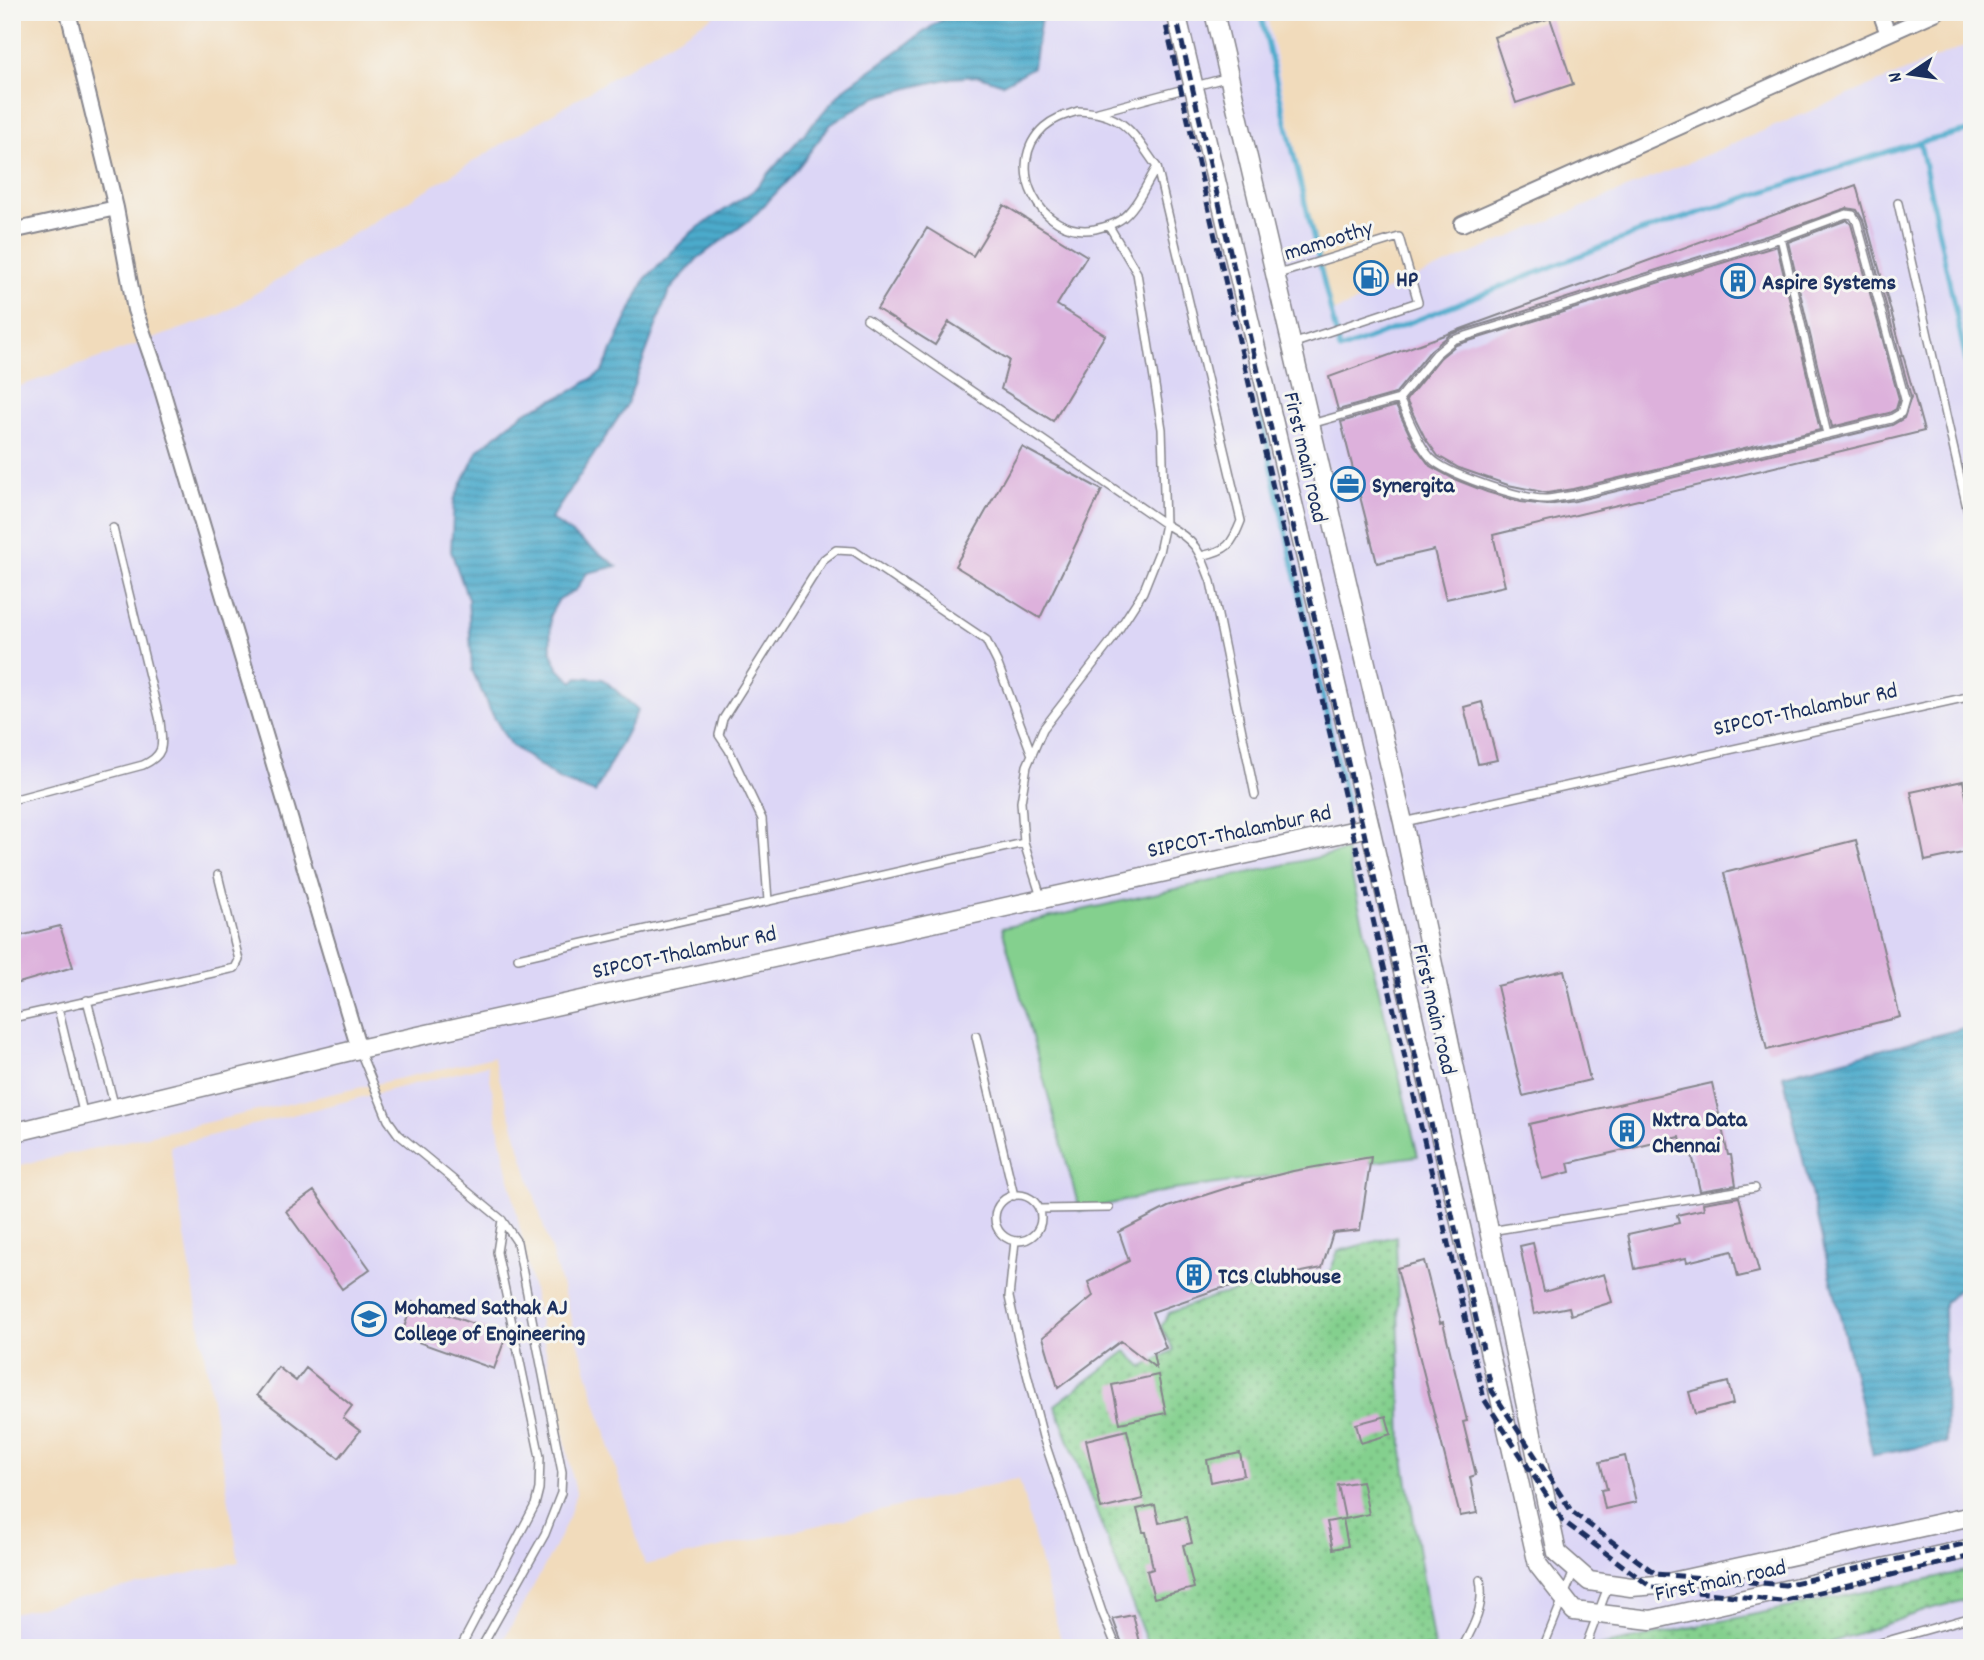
<svg xmlns="http://www.w3.org/2000/svg" width="1984" height="1660" font-family="Dekko,sans-serif">
<defs>
<pattern id="grass-dots" width="8" height="8" patternUnits="userSpaceOnUse" patternTransform="scale(1.75)"><rect width="8" height="8" fill="#84d08e"/><path d="M2 2h.1M6 6h.1" fill="none" stroke="#6ba977" stroke-width="1.8" stroke-linecap="round"/></pattern>
<pattern id="water-rules" width="6" height="5" patternUnits="userSpaceOnUse" patternTransform="scale(1.75)"><rect width="6" height="5" fill="#4caacb"/><path d="M0 2.5h6" fill="none" stroke="#3e8ba8"/></pattern>
</defs>
<rect width="100%" height="100%" fill="#f6f6f2"/>
<filter id="ink" filterUnits="userSpaceOnUse"><feTurbulence type="fractalNoise" baseFrequency=".0143" numOctaves="2"/><feDisplacementMap in="SourceGraphic" scale="14" xChannelSelector="R" yChannelSelector="G"/><feConvolveMatrix kernelMatrix="1 2 1 2 8 2 1 2 1" color-interpolation-filters="sRGB"/></filter>
<filter id="wash" filterUnits="userSpaceOnUse"><feTurbulence type="fractalNoise" baseFrequency=".00686" numOctaves="4" result="noise"/><feDisplacementMap in="SourceGraphic" scale="28" xChannelSelector="R" yChannelSelector="G"/><feGaussianBlur stdDeviation="1.57" result="paint"/><feColorMatrix in="noise" values="0 0 0 0 0 0 0 0 0 0 0 0 0 0 0 0 0 1.4 0 .05"/><feComposite in="paint" operator="in"/></filter>
<g filter="url(#wash)">
<rect width="100%" height="100%" fill="#f1dbbb"/>
<path fill="#dcd6f6" d="M720 12H1266L1331 313 1972 43V1648H1063L1019 1479 645 1565 493 1057 12 1167V389L220 315Z
M488 1065 497 1120 576 1493 569 1517 554 1549 499 1648H12V1613L239 1562 170 1146Z"/>
<path fill="url(#grass-dots)" stroke="#508076" stroke-width="2" d="M1396 1236 1402 1446 1434 1648H1392L1340 1640 1269 1648H1149L1055 1405 1126 1351 1143 1367 1174 1350 1161 1327 1169 1313 1215 1296 1295 1279 1329 1274 1338 1251Z
M1972 1570V1598L1933 1608 1815 1648 1595 1647Z"/>
<path fill="#84d08e" stroke="#508076" stroke-width="2" d="M1346 851 1418 1156 1166 1191 1080 1211 1002 928Z"/>
<path fill="url(#water-rules)" stroke="#346c94" stroke-width="2" d="M952 12H1042L1033 67 1003 84 980 76 951 78 913 87 873 98 830 125 791 177 751 219 697 259 669 291 626 406 551 519 617 566 587 573 576 590 559 599 550 615 551 652 559 670 573 682 578 677 603 679 638 710 595 793 558 779 510 744 491 712 472 670 468 599 451 551 454 500 478 450 525 412 570 392 602 372 645 279 693 231 753 191 844 89Z
M1972 1026V1276L1944 1303 1946 1443 1873 1455 1783 1075Z"/>
<g fill="none" stroke-linecap="round" stroke-linejoin="round">
<path stroke="#4caacb" stroke-width="5" d="M1260 12 1340 350 1640 232 1905 146 1972 130
M1920 143 1972 390
M1255 381 1274 479 1347 805"/>
</g>
<g id="blocks">
<path fill="#ddb1dc" d="M1550 18 1573 84 1516 103 1494 37Z
M1856 185 1924 431 1493 535 1505 586 1446 599 1434 550 1377 563 1341 422 1396 406 1414 444 1430 466 1454 479 1487 492 1521 502 1547 505 1575 501 1892 425 1904 418 1911 397 1863 220 1857 210 1847 208 1779 232 1451 334 1431 350 1395 394 1338 410 1329 377Z
M1004 205 1087 256 1057 305 1105 335 1053 421 1001 389 1009 360 949 322 935 345 877 309 927 228 973 256Z
M1847 220 1851 224 1899 399 1896 409 1889 413 1832 427 1788 242Z
M1777 246 1820 430 1573 489 1547 493 1508 485 1459 468 1438 456 1425 438 1406 400 1440 358 1456 345Z
M1022 447 1102 490 1040 618 955 566Z
M1482 702 1497 760 1478 764 1464 707Z
M1963 781 1972 826V851L1925 861 1911 792Z
M1856 840 1900 1017 1767 1050 1724 873Z
M60 926 73 967 12 985V938Z
M1564 970 1590 1080 1523 1096 1497 986Z
M1712 1083 1728 1155H1731L1736 1185 1700 1191 1690 1145 1682 1147 1680 1137 1568 1163 1570 1172 1542 1179 1529 1124Z
M1371 1157 1360 1230 1333 1233 1322 1268 1218 1289 1152 1312 1166 1348 1153 1353 1156 1368 1121 1341 1058 1388 1043 1337 1093 1296 1088 1282 1129 1261 1119 1232 1168 1207 1230 1187 1293 1171Z
M314 1191 370 1269 342 1289 286 1211Z
M1739 1197 1759 1272 1738 1277 1732 1251 1687 1262 1686 1258 1635 1269 1628 1234 1679 1223 1677 1215 1704 1209 1703 1203Z
M1533 1243 1544 1292 1604 1274 1612 1302 1571 1315 1569 1307 1534 1314 1520 1246Z
M1424 1261 1440 1323 1443 1322 1467 1421 1463 1422 1476 1475 1470 1477 1477 1513 1460 1516 1397 1268Z
M413 1302 506 1336 494 1369 401 1336Z
M278 1367 296 1381 306 1368 352 1406 343 1418 360 1431 339 1458 257 1395Z
M1158 1375 1166 1413 1120 1423 1112 1385Z
M1728 1382 1733 1404 1695 1414 1689 1392Z
M1386 1416 1391 1434 1361 1443 1356 1424Z
M1127 1430 1143 1499 1101 1509 1086 1440Z
M1240 1453 1244 1475 1211 1482 1207 1460Z
M1625 1456 1636 1502 1605 1509 1601 1490 1607 1489 1600 1462Z
M1362 1481 1369 1514 1345 1519 1338 1485Z
M1155 1505 1159 1523 1186 1517 1192 1543 1183 1545 1194 1588 1154 1598 1147 1571 1153 1569 1146 1532H1143L1137 1509Z
M1343 1519 1348 1546 1333 1549 1327 1522Z
M1133 1615 1140 1642 1123 1646 1113 1619Z"/>
</g>
</g>
<g filter="url(#ink)">
<use href="#blocks" fill-opacity="0" stroke="#86858c" stroke-width="2"/>
<g fill="none" stroke-linecap="round" stroke-linejoin="round">
<g stroke="#86858c" stroke-width="10">
<path id="service" d="M1078 111C1124 113 1133 133 1157 167 1146 184 1137 208 1120 220 1113 225 1104 227 1095 229 1040 239 1002 165 1044 127 1054 118 1066 115 1078 111Z
M1098 112 1229 77
M1157 167 1241 521C1231 546 1228 550 1201 556
M1898 203 1972 530
M1781 238 1827 434
M1275 275 1399 237 1418 302 1292 344
M867 319 1165 524C1196 541 1199 549 1211 582L1255 795
M1311 424 1399 399 1436 354 1453 340 1781 238 1846 214 1853 215 1857 222 1905 399 1901 413 1891 419 1574 495C1566 496 1556 498 1547 499 1524 500 1453 476 1434 461 1420 450 1408 416 1399 399
M12 800 143 765C167 754 162 743 160 721L113 528
M1404 822 1972 696
M1041 897 1024 843 1021 802 1027 766 1043 729 1112 640 1143 592 1159 552 1165 524 1162 429 1137 273 1109 226
M768 901 762 819 729 750 719 735 723 719 824 559 836 550 854 551 986 640 997 662 1032 755
M518 958 1024 843
M87 1000 115 1108
M58 1008 84 1116
M12 1018 235 968 239 960 218 875
M976 1036 1014 1196
M359 1049 388 1120 398 1134 502 1220 517 1242 562 1472 561 1493 545 1534 481 1648
M995 1218a23 23 0 1 1 46 0a23 23 0 1 1-46 0Z
M1039 1209 1109 1208
M1490 1231 1755 1188
M1015 1241 1009 1297 1018 1338 1043 1437 1102 1612 1117 1648
M460 1648 535 1505 539 1489 540 1457 497 1252 502 1220
M1462 1648C1474 1626 1485 1605 1480 1580
M1543 1648 1574 1571
M1585 1648 1609 1584
M1862 1648 1972 1617"/>
</g>
<g stroke="#86858c" stroke-width="18">
<path id="minor" d="M68 12 116 208 135 310 157 373 359 1049
M1880 12 1888 34
M1462 224 1937 12
M12 231 116 208"/>
</g>
<g stroke="#86858c" stroke-width="21">
<path id="tertiary" d="M1176 12 1370 827 1538 1565 1574 1611 1651 1620 1972 1548
M1214 12 1403 822 1557 1553 1589 1581 1631 1587 1658 1585 1972 1516
M12 1133 359 1049 1370 827"/>
</g>
<use href="#service" stroke="#fff" stroke-width="7"/>
<use href="#minor" stroke="#fff" stroke-width="14"/>
<use href="#tertiary" stroke="#fff" stroke-width="18"/>
<path stroke="#1b2f5e" stroke-width="5" stroke-dasharray="10 5" stroke-linecap="butt" d="M1163 12 1484 1399 1563 1521 1651 1587 1781 1601 1972 1556
M1175 12 1483 1349
M1488 1373 1492 1391 1572 1512 1656 1574 1785 1585 1972 1542"/>
</g>
</g>
<defs>
<g id="fuel-ring" transform="scale(1.75)"><circle r="9.5" fill="#f6f6f2" stroke="#1f6fb2" stroke-width="1.5"/><path d="M-5.5-6h7V0h2V4h1.3V-2.5L3-4.5l.8-.8L6-3V5H2.5V1h-1V6h-7ZM-4.2-4.7v3.2H.2V-4.7Z" fill="#1f6fb2"/></g>
<g id="building-ring" transform="scale(1.75)"><circle r="9.5" fill="#f6f6f2" stroke="#1f6fb2" stroke-width="1.5"/><path d="M-4-6H4V6H1V3H-1V6H-4ZM-2.5-4.3h1.7v1.8h-1.7ZM.8-4.3h1.7v1.8H.8ZM-2.5-1h1.7V.8h-1.7ZM.8-1h1.7V.8H.8Z" fill="#1f6fb2"/></g>
<g id="office-ring" transform="scale(1.75)"><circle r="9.5" fill="#f6f6f2" stroke="#1f6fb2" stroke-width="1.5"/><path d="M-6-3h4V-5.5h4V-3h4V5H-6ZM-1-4.5V-3h2v-1.5ZM-6 0V1H6V0Z" fill="#1f6fb2"/></g>
<g id="university-ring" transform="scale(1.75)"><circle r="9.5" fill="#f6f6f2" stroke="#1f6fb2" stroke-width="1.5"/><path d="M0-5L7-2L0 1L-7-2ZM-4 1L0 2.5L4 1V4Q0 6-4 4Z" fill="#1f6fb2"/></g>
</defs>
<g fill-rule="evenodd">
<use href="#fuel-ring" x="1371" y="278"/>
<use href="#building-ring" x="1738" y="281"/>
<use href="#office-ring" x="1348" y="484"/>
<use href="#building-ring" x="1627" y="1131"/>
<use href="#building-ring" x="1194" y="1275"/>
<use href="#university-ring" x="369" y="1319"/>
</g>
<g text-anchor="middle" stroke-width="6" stroke-linejoin="round" paint-order="stroke">
<g font-size="23" fill="#1b2f5e" stroke="#f6f6f2">
<text transform="translate(1328 239) rotate(-17)" y="8">mamoothy</text>
<text transform="translate(1307 457) rotate(77)" y="8">First main road</text>
<text transform="translate(1805 708) rotate(-12)" y="8">SIPCOT-Thalambur Rd</text>
<text transform="translate(1239 830) rotate(-12)" y="8">SIPCOT-Thalambur Rd</text>
<text transform="translate(684 951) rotate(-12)" y="8">SIPCOT-Thalambur Rd</text>
<text transform="translate(1436 1009) rotate(77)" y="8">First main road</text>
<text transform="translate(1720 1579) rotate(-12)" y="8">First main road</text>
</g>
<g font-size="23" font-weight="bold" fill="#1b2f5e" stroke="#f6f6f2" text-anchor="start">
<text x="1396" y="286">HP</text>
<text x="1762" y="289">Aspire Systems</text>
<text x="1372" y="492">Synergita</text>
<text x="1652" y="1126">Nxtra Data<tspan x="1652" dy="26">Chennai</tspan></text>
<text x="1218" y="1283">TCS Clubhouse</text>
<text x="394" y="1314">Mohamed Sathak AJ<tspan x="394" dy="26">College of Engineering</tspan></text>
</g>
</g>
<rect width="1984" height="1660" fill="none" stroke="#f6f6f2" stroke-width="42"/>
<g transform="translate(1910 74) rotate(257)" stroke="#f6f6f2" stroke-width="5" paint-order="stroke">
<path d="M0-5L12 26L0 18L-12 26Z" fill="#1b2f5e"/>
<text y="-10" font-size="19" font-weight="bold" text-anchor="middle" fill="#1b2f5e">N</text>
</g>
</svg>
